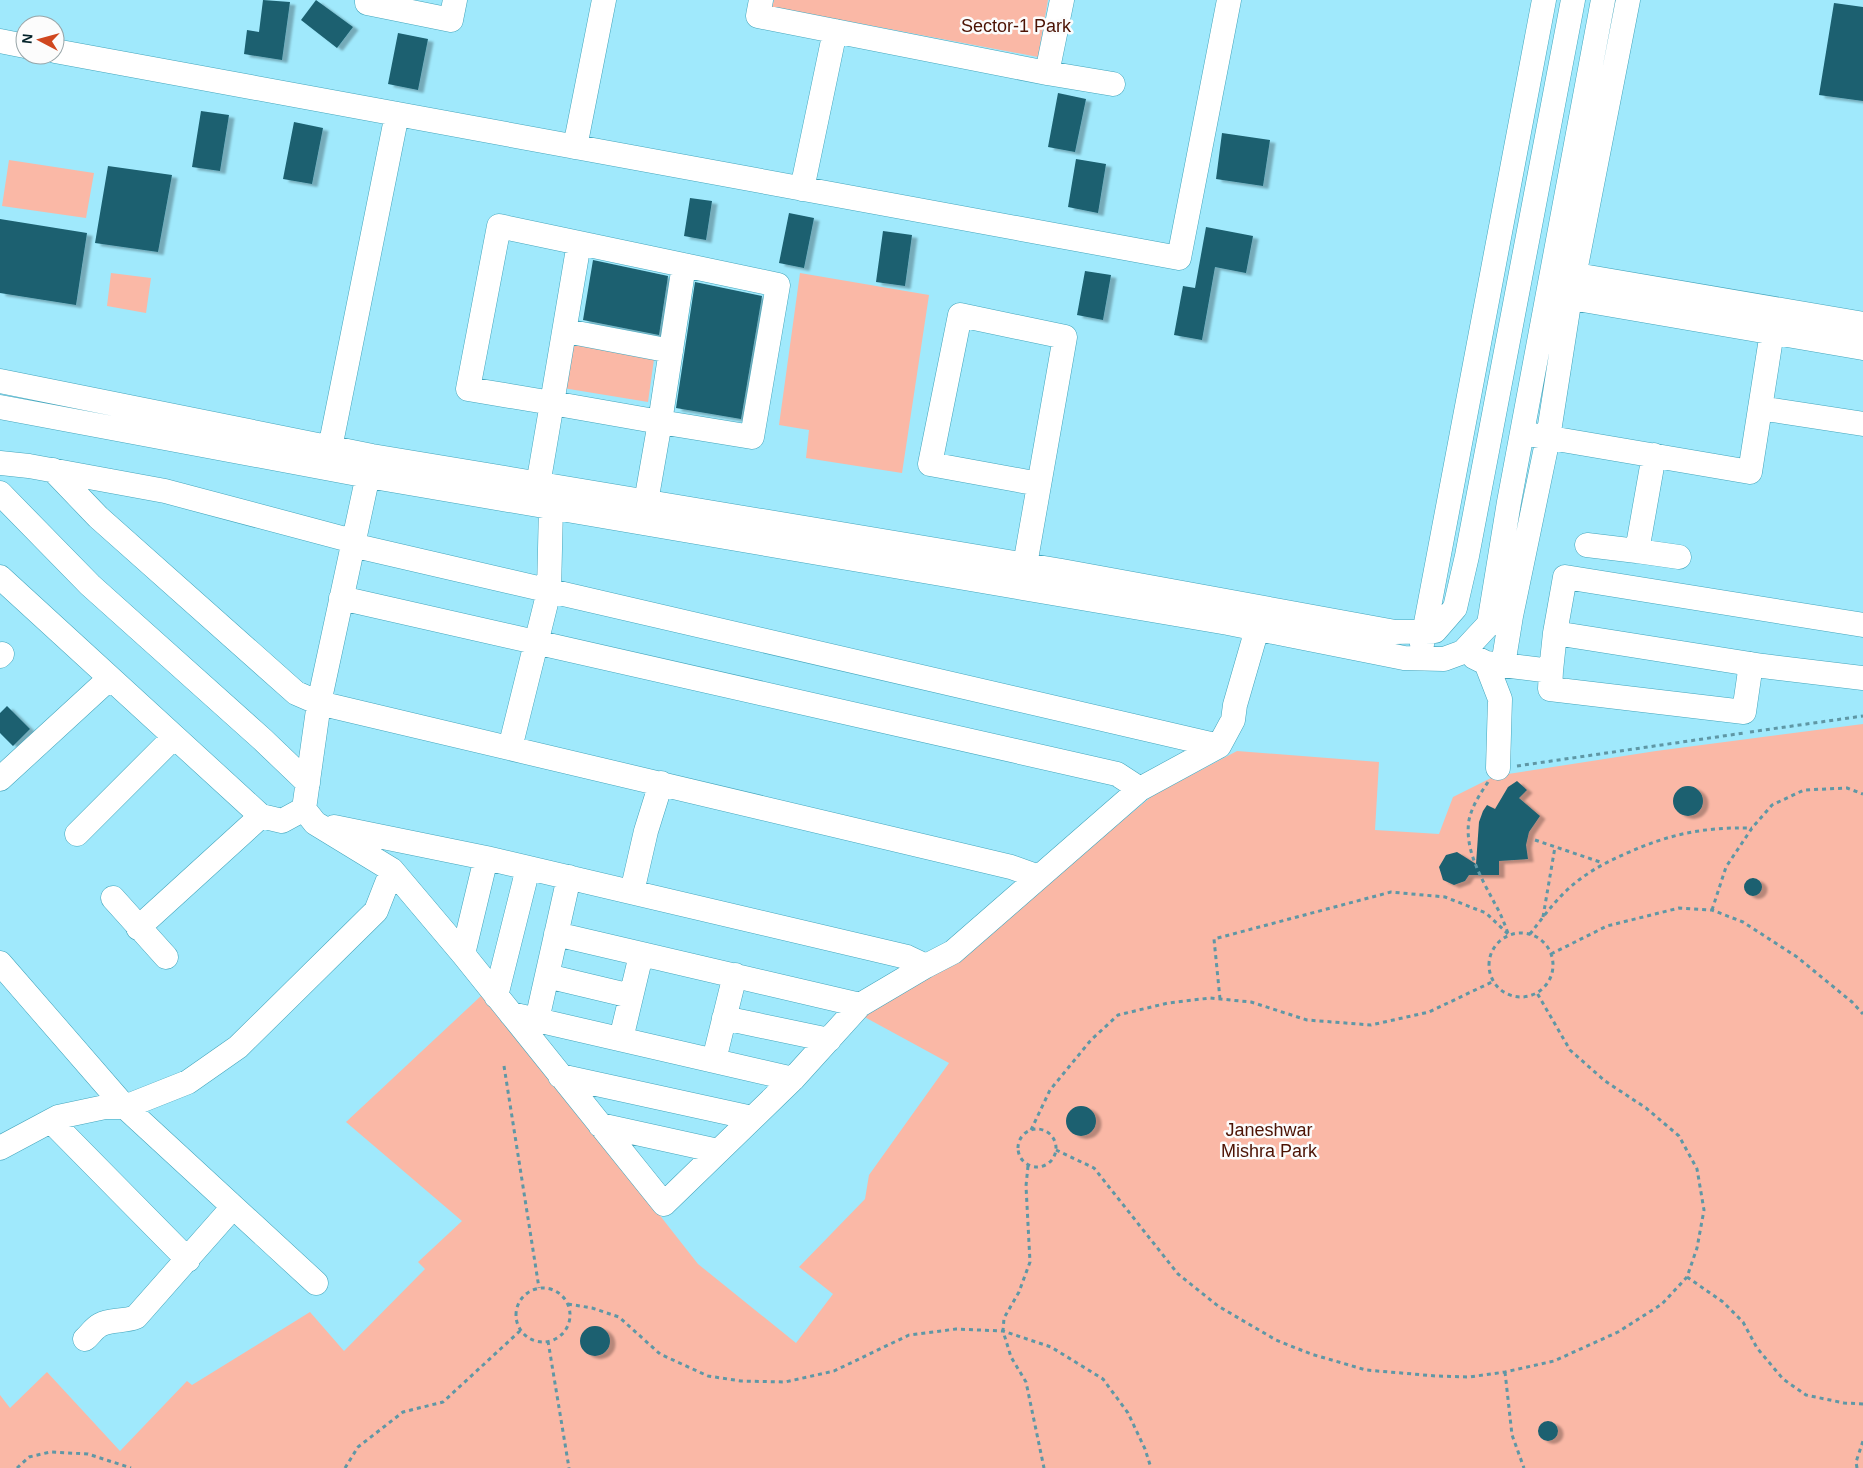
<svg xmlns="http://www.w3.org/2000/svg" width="1863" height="1468" font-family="Helvetica,sans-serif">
<defs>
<filter id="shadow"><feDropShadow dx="5.5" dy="3" stdDeviation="1" flood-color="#0004"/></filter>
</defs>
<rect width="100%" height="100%" fill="#a0e9fc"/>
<path fill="#fab8a6" d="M774 0H1048L1038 57 772 7Z
M9 160 94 173 86 218 2 206Z
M111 273 151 278 146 313 107 306Z
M800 273 929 295 902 473 806 458 809 430 779 425Z
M572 337 655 352 648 402 563 388Z
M1863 724V1468H0V1395L10 1408 47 1372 120 1451 187 1381 192 1385 310 1312 344 1351 425 1269 418 1262 462 1221 346 1122 482 995 537 1059 698 1264 796 1343 833 1294 799 1267 865 1199 869 1175 949 1063 859 1014 966 956 1080 856 1152 796 1237 751 1379 762 1375 830 1439 834 1453 797 1495 776 1656 751Z"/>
<path fill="#1b6070" filter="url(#shadow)" d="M263 0 290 2 282 60 244 54 247 30 259 32Z
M316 0 353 27 337 48 301 20Z
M1834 3 1863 7V101L1819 95Z
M398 33 428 39 418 90 388 84Z
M1058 93 1086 99 1075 152 1048 147Z
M201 111 229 115 220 171 192 167Z
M294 122 323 128 312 184 283 179Z
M1222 133 1270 140 1263 186 1216 179Z
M1076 159 1106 164 1098 213 1068 207Z
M108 166 172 175 158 252 95 243Z
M690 198 712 201 706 240 684 236Z
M789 213 814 218 804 268 779 263Z
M0 219 87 233 76 305 0 293Z
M1206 227 1253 236 1246 273 1215 267 1202 340 1174 335 1183 286 1195 288Z
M883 231 912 235 905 286 876 282Z
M593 260 668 276 659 335 583 320Z
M1085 271 1111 275 1103 320 1077 315Z
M695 282 762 296 741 419 676 408Z
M7 706 30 729 13 746 0 733V713Z
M1517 781 1527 790 1519 798 1540 816 1529 832 1526 845 1528 859 1499 861V875H1469L1465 881 1454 885 1443 880 1439 867 1446 855 1457 852 1476 864 1479 822 1483 811 1487 805 1495 809 1508 787Z
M1673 801a15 15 0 1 1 30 0a15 15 0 1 1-30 0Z
M1744 887a9 9 0 1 1 18 0a9 9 0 1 1-18 0Z
M1066 1121a15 15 0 1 1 30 0a15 15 0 1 1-30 0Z
M580 1341a15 15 0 1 1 30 0a15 15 0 1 1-30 0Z
M1538 1431a10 10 0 1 1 20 0a10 10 0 1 1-20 0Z"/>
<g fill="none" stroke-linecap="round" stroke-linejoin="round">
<g stroke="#43a5bc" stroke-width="25">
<path id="minor" d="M367 0V3L451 20 455 0
M761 0 758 16 1047 73 1113 84
M0 41 25 46
M55 51 1179 258 1229 0
M1047 73 1062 0
M575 147 604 0
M802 189 835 31
M579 243 552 403 660 422 684 265
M1559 272 1863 324
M1554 295 1863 348
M566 331 671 351
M0 381 372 456 1062 571 1395 632 1435 631 1455 608 1467 556 1573 0
M0 407 368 476 1228 623 1404 658 1444 659 1463 652 1489 624 1509 502 1603 0
M1760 408 1863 424
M1533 435 1750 472 1772 332
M1654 455 1637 551 1679 557
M0 463 29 466 165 491 353 541
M327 463 397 114
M53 470 98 517 296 693 319 703 1011 867 1039 877
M538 485 552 403 468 389 499 226 778 285 752 437 660 422 646 502
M0 493 90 585 262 739 308 783
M352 545 1219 746
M1587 545 1637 551
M1025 565 1065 337 960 315 930 464 1039 484
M0 577 261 816
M341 598 1117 774 1140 789
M1555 633 1763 666 1863 678
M1422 644 1544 0
M0 656 2 654
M1474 657 1486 663 1500 699 1498 768
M1486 663 1551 671 1555 633 1565 577 1863 625
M1503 665 1511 616 1548 438 1570 297 1628 0
M1551 671 1550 689 1744 712 1751 664
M510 748 549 591 551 507
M0 779 110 678
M334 827 486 858 907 957 926 966
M77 834 174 737
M392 870 463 954 664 1204 793 1079 860 1005 926 966 953 952 1140 789 1219 746 1233 720 1235 705 1257 629
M632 892 646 831 661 783
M113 898 166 957
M138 928 261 816 282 821 304 809
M556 934 860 1005
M463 954 486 858
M0 963 125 1107 316 1283
M547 976 631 996
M496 996 528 868
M511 1014 793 1079
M724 1018 829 1040
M537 1020 569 877
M621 1039 641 955
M714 1060 735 975
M560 1076 752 1118
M51 1121 188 1260
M600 1125 718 1151
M0 1148 58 1117 105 1107H125L188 1082 238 1047 376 911 392 870 315 823 304 809 319 703 371 461
M85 1339C90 1335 94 1328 100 1325 110 1319 124 1322 136 1317L233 1207"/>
</g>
<path stroke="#5f97a5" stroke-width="3" stroke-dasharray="4 4" stroke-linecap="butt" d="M1750 732 1863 716
M1517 766 1744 733
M1488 782C1480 794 1472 806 1469 820 1464 850 1482 879 1495 904 1501 914 1505 925 1509 936
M1535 840 1603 863
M1712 910 1726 867 1752 828 1772 805 1804 790 1847 788 1863 794
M1543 917 1555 847
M1489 965a32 32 0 1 1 64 0a32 32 0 1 1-64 0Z
M1530 934C1541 920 1553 903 1567 890 1584 874 1604 863 1625 854 1669 834 1703 827 1752 828
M1551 954 1607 926 1679 908 1712 910 1743 922 1797 957 1852 1002 1863 1014
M1220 999 1214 939 1391 892 1445 897 1486 913 1508 934
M504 1066 539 1288
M1018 1148a19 19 0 1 1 38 0a19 19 0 1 1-38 0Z
M1031 1130 1050 1090 1091 1040 1118 1015 1168 1003 1210 998 1251 1002 1307 1020 1371 1025 1429 1012 1494 981
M1056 1150 1094 1168 1178 1274 1218 1306 1276 1340 1311 1354 1366 1370 1436 1376 1469 1377 1505 1372 1554 1361 1618 1332 1662 1304 1687 1277 1697 1248 1704 1210 1697 1169 1679 1136 1646 1108 1605 1081 1570 1050 1537 993
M1028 1166 1026 1186 1030 1262 1019 1292 1004 1318 1003 1331 1011 1357 1026 1382 1044 1468
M1687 1277 1723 1302 1743 1322 1757 1348 1783 1379 1806 1395 1844 1403 1863 1404
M516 1315a27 27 0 1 1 54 0a27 27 0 1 1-54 0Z
M568 1304 592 1308 619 1317 660 1354 708 1376 741 1381 785 1382 834 1371 909 1335 956 1329 1003 1331 1051 1347 1103 1379 1128 1413 1145 1449 1151 1468
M548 1341 569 1468
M1505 1372 1512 1435 1524 1468
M17 1468 29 1457 50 1452 88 1454 131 1468
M345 1468 358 1447 403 1412 443 1402 521 1330
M1857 1468 1856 1462 1863 1441"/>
<use href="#minor" stroke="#fff" stroke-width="24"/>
</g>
<g text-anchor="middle" stroke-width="5" stroke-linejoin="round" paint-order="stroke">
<g font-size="18" fill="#4c1304" stroke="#fcfcfc">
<text x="1016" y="32">Sector-1 Park</text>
<text x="1269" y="1136">Janeshwar<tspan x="1269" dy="21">Mishra Park</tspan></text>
</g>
</g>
<g transform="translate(40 40) rotate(276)"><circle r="24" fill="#fcfcfc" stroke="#98a5a8"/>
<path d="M0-4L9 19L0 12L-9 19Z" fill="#d0471f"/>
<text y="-8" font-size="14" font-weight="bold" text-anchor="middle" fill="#032229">N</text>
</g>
</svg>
